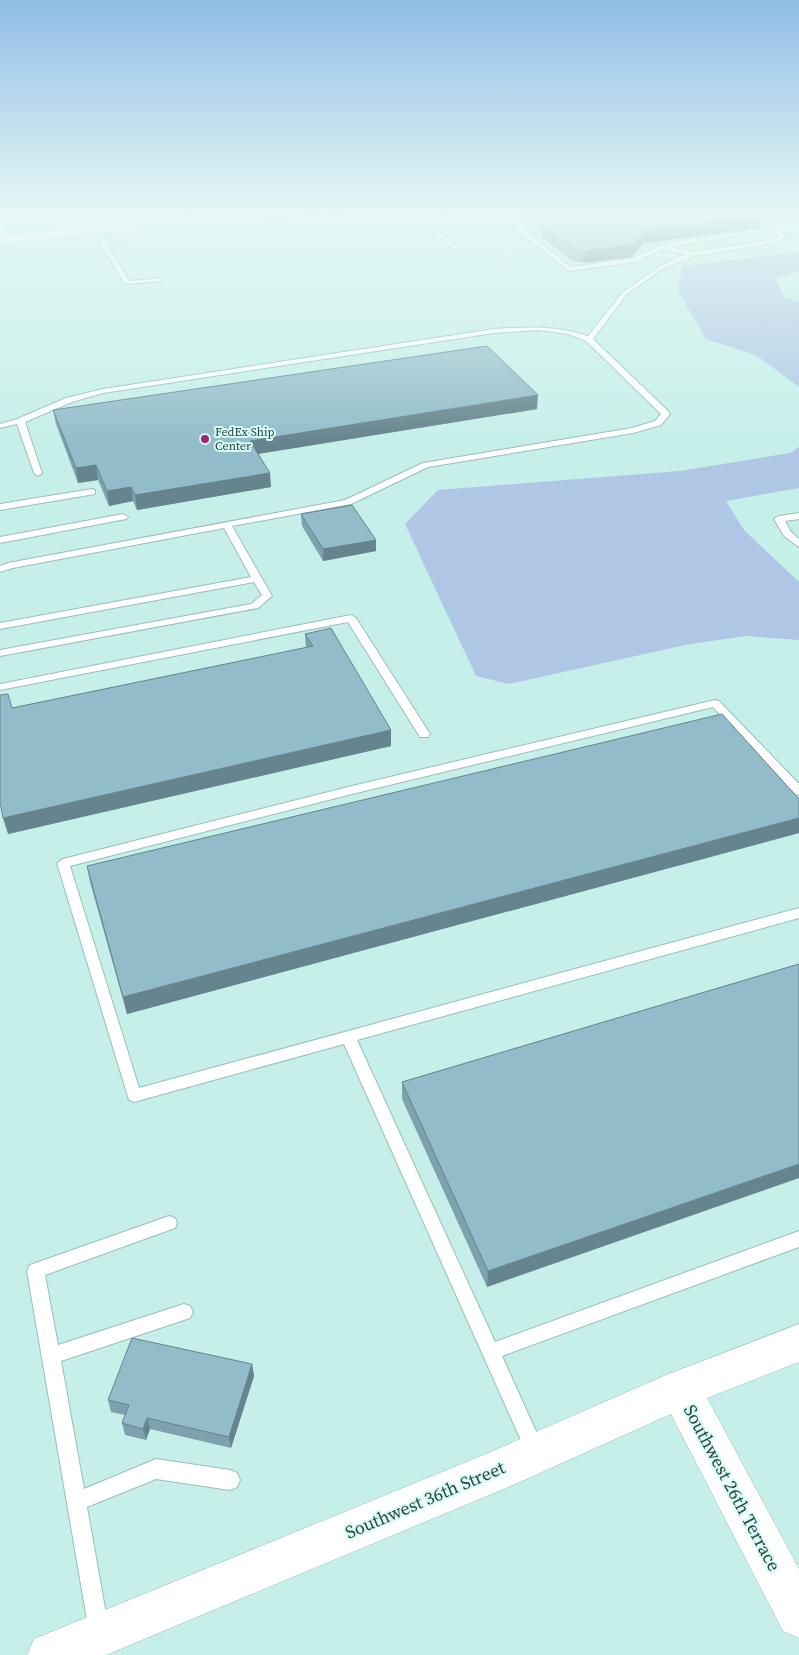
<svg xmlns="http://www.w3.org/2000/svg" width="799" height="1655" font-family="'Source Serif 4',serif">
<rect width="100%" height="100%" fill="#c6efe9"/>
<path fill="#afc7e4" d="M799 252V272L775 278 785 298 799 302V387L756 355 706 339 678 291 682 266Z
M799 447V488L726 501 744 530 799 582V640L747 636 690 644 509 684 476 676 405 524 438 490 680 471 790 453Z"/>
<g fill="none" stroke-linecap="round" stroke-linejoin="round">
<g stroke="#98bfba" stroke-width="2">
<path id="lane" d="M339 212H356L106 242 129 281 163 278V280L161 281 125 284 99 241Z
M412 212H418L427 219 439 212H446L430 223 457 247V249H453Z
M494 212H501L519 225 557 222 555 225 523 228 570 267 634 258 659 246 679 241 764 229 767 231 670 247 692 252 771 240 779 236 775 230 744 212H751L779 227 799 229V233L782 231 785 237 775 243 694 256 664 268 627 294 593 339 669 412 670 414 661 425 633 433 428 467 351 504 232 526 272 596 258 608 0 656V650L251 604 262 595 254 582 0 629V623L251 577 224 528 13 568 0 572V566L8 563 345 500 423 463 632 428 655 421 661 414 586 341 568 334 539 330 494 333 103 393 72 402 25 422 42 473 38 476 34 473 17 424 0 428V424L17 419 66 398 103 389 494 329C527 327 556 325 588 336L623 292 660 266 685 254 662 249 636 262 569 271Z
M92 489 95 490V494L0 510V504Z
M799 513V519L785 521 791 532 799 539V547L784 536 774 519 779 516Z
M123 514 128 517 126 519 0 543V537Z
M351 615 356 618 430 734 428 737H420L348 622 0 690V684Z
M715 700 719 701 799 784V795L795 794 713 707 352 794 70 866 139 1088 799 908V918L357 1040 495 1342 799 1231V1247L502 1356 544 1449 542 1456 535 1458 528 1456 344 1044 134 1102 129 1100 57 863 63 859 352 786Z
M169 1216 175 1218 177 1223 175 1228 45 1275 58 1345 184 1304 190 1306 193 1312 190 1318 61 1361 84 1489 156 1459 230 1470 237 1473 240 1480 237 1487 230 1490 156 1479 87 1507 109 1631 106 1638 99 1641 92 1638 89 1631 27 1271 30 1265Z"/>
</g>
<g stroke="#98bfba" stroke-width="2">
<path id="street" d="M0 224 4 225 9 235 7 238H0Z"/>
</g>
<g stroke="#98bfba" stroke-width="1">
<path id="secondary" d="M212 212H253L246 216 0 244V236Z
M799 1324V1362L707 1398 799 1569V1638L783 1631 671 1414 513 1485 106 1655H27L34 1639 486 1454 666 1375Z"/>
</g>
<use href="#lane" fill="#fff" fill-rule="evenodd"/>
<use href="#street" fill="#fff" fill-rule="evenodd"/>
<use href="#secondary" fill="#fff" fill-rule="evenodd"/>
</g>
<path fill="#7ea2ad" d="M517 212H799V217L771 220 759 214 761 216 759 228 644 243 631 257 584 263 573 261 541 237V230L538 228 539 221 530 222Z
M537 409 258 454 271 487 137 510 133 501 109 506 98 480 78 483 56 424 53 410Z
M301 514 376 551 323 561 302 526Z
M305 634 391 730V746L8 834 12 708 306 648Z
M799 799V833L127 1014 90 882 87 866Z
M799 964 487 1287 402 1099V1082Z
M252 1364 254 1376 231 1448 150 1429 146 1440 125 1435 122 1423 125 1415 111 1412 108 1400Z"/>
<path fill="#66848d" d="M531 212H619L539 216V221L530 222Z
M753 212H759V217L761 216 759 228 644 243 631 257 584 263 585 251 645 231Z
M772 212H799V217L771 220Z
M538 395 537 409 251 455 250 441Z
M96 465 98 480 78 483 76 468Z
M270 473 271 487 137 510 135 495Z
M131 487 133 501 109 506 107 491Z
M376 540V551L323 561V549Z
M391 730V746L8 834 3 818Z
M799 818V833L127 1014 123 997Z
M799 1164V1178L487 1287 488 1271Z
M252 1364 254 1376 231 1448 229 1437Z
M147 1418 150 1429 146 1440 143 1429Z"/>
<path fill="#92bcc9" stroke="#66848d" d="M577 212H754L761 216 645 231 632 245 585 251 574 249 542 225 550 224 539 216Z
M487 346 538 395 250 441 270 473 135 495 131 487 107 491 96 465 76 468 53 410Z
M352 505 376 540 323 549 301 514Z
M331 628 391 730 3 818 0 802V695L8 694 12 708 313 646 305 634Z
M722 714 799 799V818L123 997 87 866Z
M799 964V1164L488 1271 402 1082Z
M132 1338 252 1364 229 1437 147 1418 143 1429 122 1423 129 1405 108 1400Z"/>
<linearGradient id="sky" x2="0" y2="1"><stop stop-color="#91bce6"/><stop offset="0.48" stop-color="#e5f8f5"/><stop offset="1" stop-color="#e5f8f5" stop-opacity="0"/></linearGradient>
<rect width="799" height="444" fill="url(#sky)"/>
<circle fill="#a6206a" stroke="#d3fcf7" stroke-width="2" cx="205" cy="439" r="5"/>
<g text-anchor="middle" stroke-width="4" stroke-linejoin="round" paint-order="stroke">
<g font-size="12" fill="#31413f" stroke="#d3fcf7" text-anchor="start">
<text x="215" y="436">FedEx Ship<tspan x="215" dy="14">Center</tspan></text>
</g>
<g font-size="18" fill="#31413f" stroke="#d3fcf7">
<text transform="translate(732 1488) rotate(62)" y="6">Southwest 26th Terrace</text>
<text transform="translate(425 1500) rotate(-23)" y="6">Southwest 36th Street</text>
</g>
</g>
</svg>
